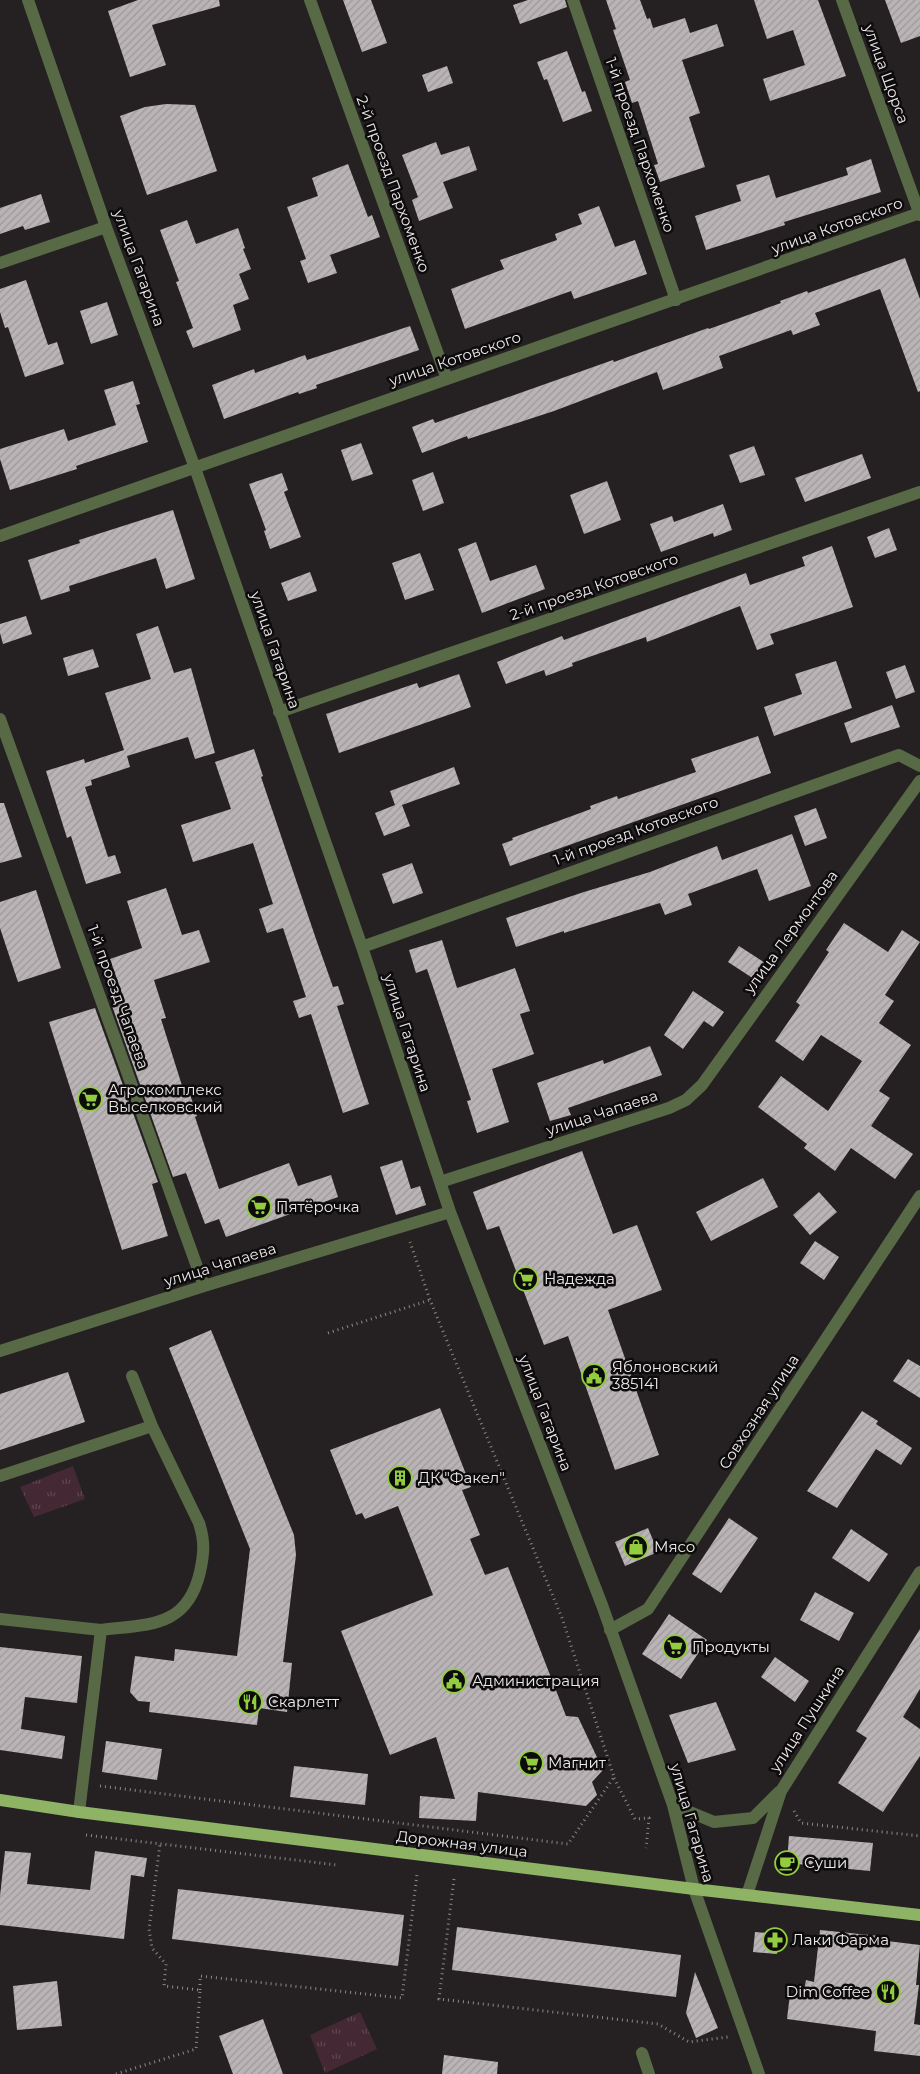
<svg xmlns="http://www.w3.org/2000/svg" width="920" height="2074" font-family="Montserrat,sans-serif">
<defs>
<pattern id="park-tufts" width="24" height="20" patternUnits="userSpaceOnUse" patternTransform="scale(1.25)"><rect width="24" height="20" fill="#442833"/><path d="M3 7l-1-3M5 7V3M7 7l1-3M15 17l-1-3M17 17v-4M19 17l1-3" fill="none" stroke="#5f4751"/></pattern>
<pattern id="building-hatch" width="6" height="6" patternUnits="userSpaceOnUse" patternTransform="scale(1.25)"><rect width="6" height="6" fill="#bab4b6"/><path d="M-1 1l2-2M0 6l6-6M5 7l2-2" fill="none" stroke="#9d989a"/></pattern>
</defs>
<rect width="100%" height="100%" fill="#252122"/>
<path fill="url(#park-tufts)" d="M73 1466 85 1499 34 1517 20 1487Z
M360 2012 377 2049 325 2073 310 2035Z"/>
<path fill="url(#building-hatch)" d="M138 0H219L220 6 152 25 166 65 130 77 108 11Z
M343 0H371L387 43 362 52Z
M528 0H565L567 7 520 24 513 5Z
M606 0H640L647 19 650 18 653 28 685 18 690 33 717 24 724 46 682 60 700 113 689 117 705 167 660 182 654 165 658 164 638 101 632 103 625 82 630 80 613 30 616 29Z
M754 0H818L846 76 770 101 763 79 805 65 793 30 767 39Z
M885 0H920V36L901 43Z
M567 51 582 92 585 91 592 111 563 122 547 79 544 80 537 62Z
M447 66 453 83 428 92 422 75Z
M166 104 195 105 217 171 147 195 120 116 145 107Z
M436 142 441 155 469 146 477 170 443 182 453 208 419 221 412 200 418 197 402 155Z
M871 159 881 192 784 222 785 225 706 250 695 216 741 201 736 185 769 175 776 198 848 175 846 168Z
M348 164 368 217 372 215 380 237 330 255 337 273 308 283 300 261 306 259 287 207 318 196 312 178Z
M41 194 50 222 25 230 23 226 0 234V208Z
M599 206 615 247 635 240 647 274 574 299 571 291 465 329 451 289 504 269 500 260 557 240 555 234 582 224 578 214Z
M187 220 196 244 238 228 245 248 243 249 251 269 239 274 249 299 233 305 241 330 193 348 186 331 193 328 176 282 179 281 160 230Z
M905 258 920 299V391L918 392 880 289 815 313 820 325 793 335 791 330 719 356 723 368 663 390 657 372 554 411 468 439 467 436 422 453 412 427 433 419 435 423 613 360 614 362 708 328 709 329 781 303 780 301 807 291 808 293Z
M26 280 48 345 57 342 64 364 25 377 8 327 5 328 0 312V289Z
M107 302 118 335 91 344 80 311Z
M410 326 419 350 316 385 317 388 299 394 298 392 224 419 212 385 254 369 255 373 305 355 307 360Z
M133 381 140 404 136 405 148 442 76 466 77 469 10 490 0 459V449L64 429 68 441 116 425 104 390Z
M361 443 373 474 352 481 341 450Z
M754 446 765 475 740 483 729 455Z
M862 454 871 478 805 502 795 478Z
M433 472 444 503 423 511 412 480Z
M282 473 288 490 284 492 301 537 270 549 264 531 266 530 249 484Z
M607 481 621 520 584 534 570 495Z
M723 504 732 530 714 537 713 533 661 552 650 524 672 516 674 522Z
M173 510 195 579 166 589 156 558 69 586 70 591 41 600 28 560 80 543 79 540Z
M889 528 897 550 875 558 867 537Z
M476 542 490 581 536 565 545 589 482 613 458 549Z
M832 546 853 607 770 634 774 644 757 650 740 606 647 642 646 637 572 663 573 666 546 676 544 670 506 684 497 662 562 636 564 640 746 573 750 585 805 566 802 557Z
M420 553 434 590 405 600 392 563Z
M310 572 317 591 288 601 281 583Z
M26 616 32 634 3 644 0 633V624Z
M158 626 174 673 191 668 215 753 195 759 188 737 127 756 130 767 91 780 92 785 85 787 108 857 115 855 121 873 86 884 71 836 67 838 46 771 84 759 85 763 124 750 105 693 151 679 136 634Z
M93 649 99 667 68 676 63 658Z
M836 661 852 708 774 736 764 707 802 694 795 674Z
M905 665 915 692 896 699 886 672Z
M459 674 471 707 339 753 326 714 417 683 419 688Z
M892 705 900 727 851 743 844 723Z
M758 736 771 773 510 866 502 844 513 840 512 838 591 809 590 806 617 796 618 799 696 772 691 759Z
M254 749 263 776 261 777 316 939 333 987 338 986 344 1004 337 1006 369 1104 343 1113 311 1014 299 1018 293 1001 306 997 283 928 267 933 259 909 273 904 253 843 193 862 181 825 231 809 215 762Z
M454 767 460 784 402 805 410 826 384 836 375 813 395 805 390 791Z
M0 803H4L22 857 0 863Z
M816 808 827 838 805 846 794 816Z
M792 834 811 886 769 901 757 869 688 894 692 905 665 915 660 903 564 933V931L516 947 506 918 584 892 650 872 717 846 722 860Z
M412 863 423 893 393 904 382 874Z
M166 888 182 935 199 930 210 962 154 980 166 1018 161 1019 184 1092 189 1091 197 1116 195 1117 219 1189 289 1163 298 1186 331 1175 338 1197 226 1237 219 1219 205 1224 186 1173 173 1177 111 1003 124 999 110 959 142 948 127 901Z
M36 890 61 968 18 982 0 928V902Z
M844 923 888 952 902 930 920 942 885 995 894 1001 879 1023 911 1045 879 1091 890 1098 871 1126 913 1154 895 1179 851 1148 835 1171 804 1148 807 1144 758 1107 781 1076 828 1111 862 1061 821 1035 803 1061 775 1041 800 1005 796 1002 829 952 826 950Z
M442 940 457 988 515 968 530 1011 520 1014 534 1054 492 1069 509 1122 477 1133 467 1101 471 1100 427 969 416 973 409 950Z
M739 946 765 963 754 979 728 962Z
M693 991 724 1012 713 1027 704 1021 683 1049 664 1035Z
M95 1008 158 1182 152 1184 168 1236 122 1250 49 1022Z
M650 1046 662 1075 568 1108 571 1115 550 1121 537 1083 603 1060 604 1064Z
M582 1151 613 1234 637 1225 662 1290 608 1310 659 1455 615 1470 568 1336 544 1345 499 1226 487 1230 473 1192Z
M402 1160 411 1189 420 1186 426 1205 396 1215 380 1167Z
M763 1178 778 1207 711 1241 696 1212Z
M819 1192 837 1212 810 1235 793 1215Z
M815 1241 839 1257 824 1280 800 1263Z
M211 1330 294 1535 296 1555 283 1662 292 1663 287 1712 259 1708 257 1725 149 1712 150 1702 138 1701 130 1692 135 1656 174 1661 175 1649 237 1656 250 1549 169 1348Z
M908 1359 920 1366V1398L893 1381Z
M68 1372 85 1422 0 1450V1394Z
M440 1408 471 1487 462 1490 480 1535 470 1539 485 1575 508 1567 566 1716 578 1717 603 1770 592 1782 597 1795 586 1806 478 1792 476 1821 419 1818 420 1796 455 1799 436 1737 390 1755 341 1631 433 1595 398 1506 365 1519 362 1513 356 1515 330 1450Z
M862 1411 878 1421 876 1424 912 1448 901 1465 876 1449 837 1508 807 1491Z
M729 1518 758 1538 721 1593 692 1574Z
M648 1528 658 1552 625 1566 615 1542Z
M851 1529 888 1554 869 1582 832 1558Z
M815 1592 854 1613 839 1641 800 1620Z
M669 1614 707 1640 681 1679 642 1654Z
M920 1629V1689L903 1717 920 1729V1756L883 1812 838 1783 867 1738 856 1731Z
M0 1647 82 1656 77 1703 25 1697 21 1729 65 1736 62 1759 0 1750Z
M775 1657 809 1681 795 1702 761 1677Z
M716 1702 736 1750 688 1763 669 1715Z
M106 1741 162 1749 157 1780 102 1772Z
M294 1766 368 1774 365 1805 290 1797Z
M789 1836 873 1843 870 1871 787 1863Z
M5 1851 31 1853 27 1884 90 1890 95 1851 147 1858 144 1877 131 1875 124 1939 0 1925V1896Z
M178 1889 404 1915 398 1966 172 1939Z
M457 1927 681 1955 676 1997 452 1970Z
M820 1930 879 1936V1940L920 1945 916 1985H919L914 2024 920 2025V2056L874 2051 876 2031 787 2019 790 1994 803 1996 806 1980 814 1982Z
M755 1932 779 1934 777 1954 753 1952Z
M695 1972 718 2028 696 2038 686 2013Z
M57 1981 62 2026 17 2030 13 1986Z
M263 2019 283 2074H233L219 2036Z
M444 2055 498 2062 497 2074H442Z"/>
<g fill="none" stroke-linecap="round" stroke-linejoin="round">
<path stroke="#8b8889" stroke-width="3" stroke-dasharray="1 4" stroke-linecap="butt" d="M328 1333 430 1300
M614 1778 635 1819 649 1818 646 1848
M100 1786 568 1844 614 1777 562 1618 430 1300 410 1242
M794 1811 801 1823 920 1836
M86 1835 337 1865
M454 1879 439 1999 658 2024 689 2042 728 2037
M200 1990V1976L402 1998 417 1874
M116 2074 196 2049 200 1990 164 1986 166 1964 152 1948 149 1929 160 1844"/>
<path stroke="#586a45" stroke-width="12" d="M28 0 106 227 195 468 362 947 450 1212 602 1605 673 1805 694 1889 759 2074
M310 0 447 379
M573 0 676 300
M842 0 920 215
M0 263 106 227
M0 536 920 213
M279 712 920 492
M0 719 204 1286
M362 947 899 755 920 766
M440 1182 669 1108 686 1100 702 1085 920 781
M0 1351 204 1286 450 1212
M0 1476 152 1426
M0 1619 101 1630
M610 1630 648 1609 920 1196
M673 1805 714 1822 753 1818 779 1792
M79 1812 101 1630C149 1624 187 1628 200 1572 204 1554 205 1541 199 1523L152 1426 132 1376
M747 1895 781 1791 920 1572
M642 2053 649 2074"/>
<path stroke="#8eb365" stroke-width="12" d="M0 1800 79 1812 694 1889 920 1915"/>
</g>
<defs>
<g id="supermarket-ring" transform="scale(1.25)"><circle r="9.5" fill="#0d0b0b" stroke="#92cd3f" stroke-width="1.5"/><path d="M-6-5.5h2.5l.6 2H6L4.5 2H-2.5L-4.4-4H-6ZM-1.5 3.2a1.3 1.3 0 1 0 .1 0ZM3 3.2a1.3 1.3 0 1 0 .1 0Z" fill="#92cd3f"/></g>
<g id="civic-ring" transform="scale(1.25)"><circle r="9.5" fill="#0d0b0b" stroke="#92cd3f" stroke-width="1.5"/><path d="M-.6-6.5H3V-4.5H.6V-3L4-1V1h2V6H-6V1h2V-1L-.6-3ZM-1.2 2.5V6h2.4V2.5Z" fill="#92cd3f"/></g>
<g id="building-ring" transform="scale(1.25)"><circle r="9.5" fill="#0d0b0b" stroke="#92cd3f" stroke-width="1.5"/><path d="M-4-6H4V6H1V3H-1V6H-4ZM-2.5-4.3h1.7v1.8h-1.7ZM.8-4.3h1.7v1.8H.8ZM-2.5-1h1.7V.8h-1.7ZM.8-1h1.7V.8H.8Z" fill="#92cd3f"/></g>
<g id="shop-ring" transform="scale(1.25)"><circle r="9.5" fill="#0d0b0b" stroke="#92cd3f" stroke-width="1.5"/><path d="M-5-2.5h2.3a2.7 3.5 0 0 1 5.4 0H5L5.5 6h-11ZM-1.5-2.5h3a1.5 2.3 0 0 0-3 0Z" fill="#92cd3f"/></g>
<g id="restaurant-ring" transform="scale(1.25)"><circle r="9.5" fill="#0d0b0b" stroke="#92cd3f" stroke-width="1.5"/><path d="M-5-6h1v4h1v-4h1v4h1v-4h1v5L-1.5 .5V6h-2V.5L-5-1ZM5-6V6H3V1.5H1.5Q1.5-4 5-6Z" fill="#92cd3f"/></g>
<g id="cafe-ring" transform="scale(1.25)"><circle r="9.5" fill="#0d0b0b" stroke="#92cd3f" stroke-width="1.5"/><path d="M-5.5-4.5H6V0H3Q3 3.5 0 3.5H-2.5Q-5.5 3.5-5.5 0ZM3-3.2v2h1.7v-2ZM-6 4.5H4V6H-6Z" fill="#92cd3f"/></g>
<g id="pharmacy-ring" transform="scale(1.25)"><circle r="9.5" fill="#0d0b0b" stroke="#92cd3f" stroke-width="1.5"/><path d="M-2-6h4v4h4v4h-4v4h-4v-4h-4v-4h4Z" fill="#92cd3f"/></g>
</defs>
<g fill-rule="evenodd">
<use href="#supermarket-ring" x="90" y="1099"/>
<use href="#supermarket-ring" x="259" y="1207"/>
<use href="#supermarket-ring" x="526" y="1279"/>
<use href="#civic-ring" x="594" y="1376"/>
<use href="#building-ring" x="400" y="1478"/>
<use href="#shop-ring" x="636" y="1547"/>
<use href="#supermarket-ring" x="675" y="1647"/>
<use href="#civic-ring" x="454" y="1681"/>
<use href="#restaurant-ring" x="250" y="1702"/>
<use href="#supermarket-ring" x="531" y="1763"/>
<use href="#cafe-ring" x="787" y="1863"/>
<use href="#pharmacy-ring" x="775" y="1940"/>
<use href="#restaurant-ring" x="888" y="1992"/>
</g>
<g text-anchor="middle" stroke-width="5" stroke-linejoin="round" paint-order="stroke">
<g font-size="15" fill="#edeaeb" stroke="#0d0b0b">
<text transform="translate(886 74) rotate(70)" y="5">улица Щорса</text>
<text transform="translate(640 145) rotate(71)" y="5">1-й проезд Пархоменко</text>
<text transform="translate(393 184) rotate(70)" y="5">2-й проезд Пархоменко</text>
<text transform="translate(837 226) rotate(-20)" y="5">улица Котовского</text>
<text transform="translate(139 268) rotate(70)" y="5">улица Гагарина</text>
<text transform="translate(455 359) rotate(-19)" y="5">улица Котовского</text>
<text transform="translate(594 587) rotate(-19)" y="5">2-й проезд Котовского</text>
<text transform="translate(275 650) rotate(71)" y="5">улица Гагарина</text>
<text transform="translate(636 831) rotate(-20)" y="5">1-й проезд Котовского</text>
<text transform="translate(791 932) rotate(-54)" y="5">улица Лермонтова</text>
<text transform="translate(118 997) rotate(70)" y="5">1-й проезд Чапаева</text>
<text transform="translate(407 1033) rotate(72)" y="5">улица Гагарина</text>
<text transform="translate(602 1113) rotate(-18)" y="5">улица Чапаева</text>
<text transform="translate(220 1265) rotate(-17)" y="5">улица Чапаева</text>
<text transform="translate(759 1412) rotate(-57)" y="5">Совхозная улица</text>
<text transform="translate(545 1413) rotate(69)" y="5">улица Гагарина</text>
<text transform="translate(807 1719) rotate(-57)" y="5">улица Пушкина</text>
<text transform="translate(692 1823) rotate(74)" y="5">улица Гагарина</text>
<text transform="translate(462 1844) rotate(7)" y="5">Дорожная улица</text>
</g>
<g font-size="15" fill="#edeaeb" stroke="#0d0b0b" text-anchor="start">
<text x="108" y="1095">Агрокомплекс<tspan x="108" dy="17">Выселковский</tspan></text>
<text x="276" y="1212">Пятёрочка</text>
<text x="544" y="1284">Надежда</text>
<text x="612" y="1372">Яблоновский<tspan x="612" dy="17">385141</tspan></text>
<text x="418" y="1483">ДК "Факел"</text>
<text x="654" y="1552">Мясо</text>
<text x="692" y="1652">Продукты</text>
<text x="472" y="1686">Администрация</text>
<text x="268" y="1707">Скарлетт</text>
<text x="548" y="1768">Магнит</text>
<text x="804" y="1868">Суши</text>
<text x="792" y="1945">Лаки Фарма</text>
<text x="870" y="1997" text-anchor="end">Dim Coffee</text>
</g>
</g>
</svg>
